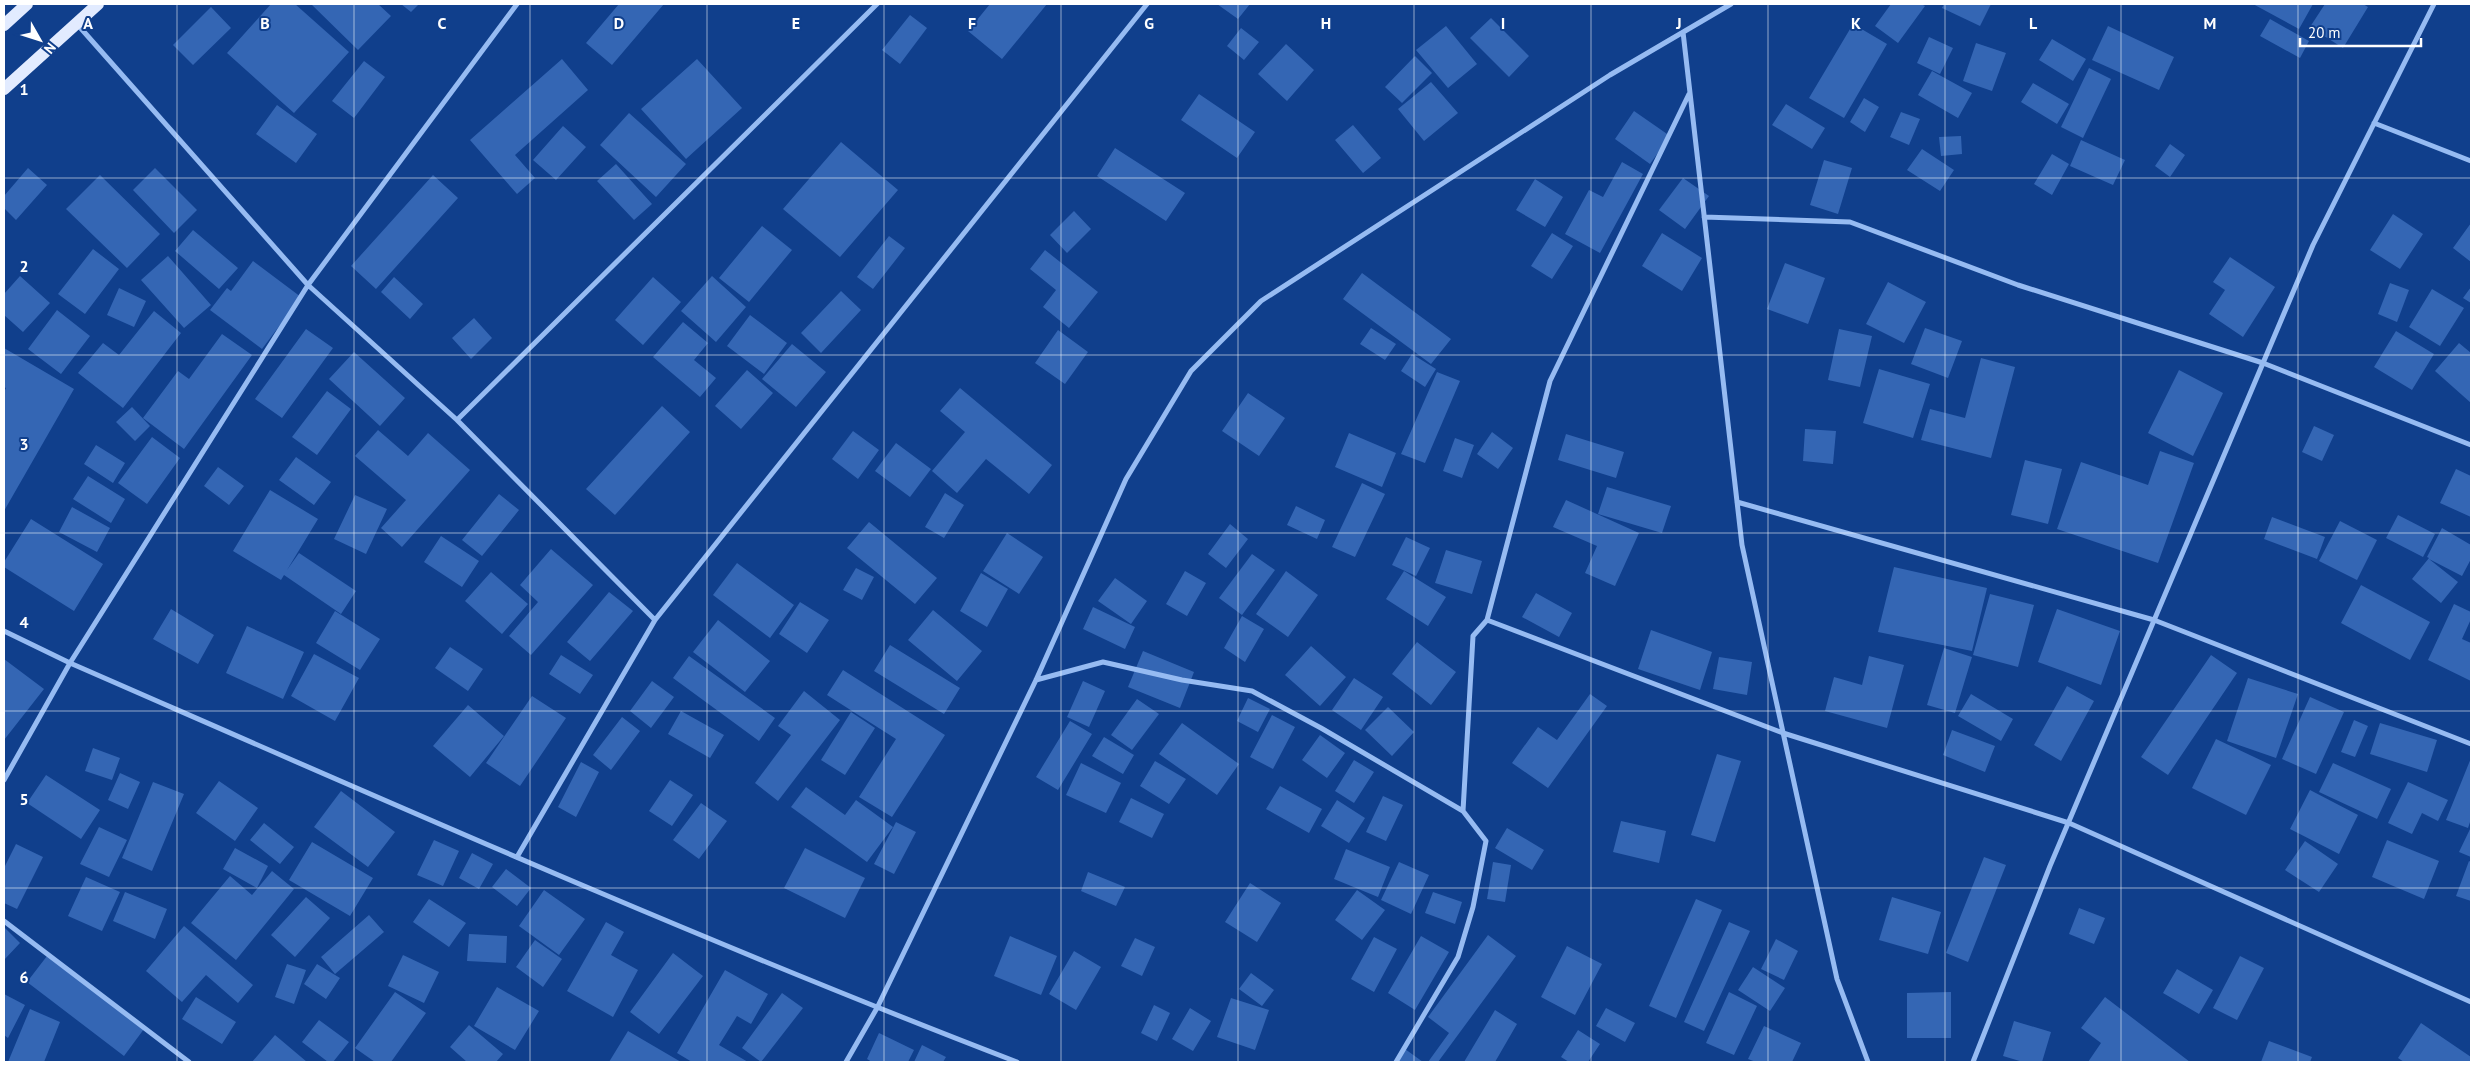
<svg xmlns="http://www.w3.org/2000/svg" width="2475" height="1066" font-family="'PT Sans',sans-serif">
<rect width="100%" height="100%" fill="#103f8c"/>
<path fill="#3466b4" d="M271 4H295L349 52 294 113 227 53Z
M311 4H378L391 16 358 50Z
M401 4H419L411 12Z
M619 4H664L612 65 586 43Z
M990 4H1047L1002 59 968 31Z
M1217 4H1250L1238 19Z
M1891 4H1921L1925 6 1898 43 1875 26Z
M1944 4H1991L1980 26 1942 8Z
M2253 4H2313L2299 29Z
M2325 4H2363L2368 7 2343 48 2310 27Z
M211 7 231 28 193 65 173 45Z
M910 15 927 28 900 64 882 50Z
M1491 18 1529 56 1509 77 1470 38Z
M2270 19 2309 41 2300 58 2260 36Z
M1853 24 1887 44 1844 118 1809 98Z
M1446 26 1477 64 1448 88 1416 50Z
M2108 26 2174 57 2159 90 2092 60Z
M1241 28 1259 42 1244 60 1227 46Z
M1929 37 1953 48 1940 74 1917 63Z
M2052 39 2086 59 2073 81 2039 60Z
M1976 43 2006 53 1992 91 1963 81Z
M1286 44 1314 70 1287 101 1258 74Z
M1415 56 1432 73 1402 103 1385 87Z
M562 59 588 90 515 155 535 178 517 194 470 140Z
M697 59 742 108 686 159 641 109Z
M364 61 385 77 354 118 332 101Z
M2089 68 2111 79 2083 138 2061 127Z
M1932 71 1972 93 1958 118 1918 95Z
M1431 82 1458 113 1424 141 1398 109Z
M2033 83 2069 104 2057 124 2021 102Z
M1199 94 1255 132 1237 158 1181 120Z
M1864 98 1879 107 1865 132 1850 122Z
M1786 104 1825 128 1812 149 1772 125Z
M277 105 317 134 296 163 256 134Z
M1634 111 1670 136 1650 164 1615 139Z
M1901 112 1920 119 1909 145 1890 137Z
M629 113 686 164 656 197 600 145Z
M1353 125 1381 158 1363 173 1335 140Z
M563 126 586 147 556 180 533 160Z
M1961 136 1962 154 1941 156 1939 137Z
M2081 140 2125 160 2113 185 2070 166Z
M841 142 898 190 840 257 783 209Z
M2170 144 2185 155 2170 177 2155 166Z
M1115 148 1185 193 1166 221 1097 176Z
M1922 149 1954 170 1940 191 1907 170Z
M2052 154 2069 164 2052 195 2034 184Z
M1824 160 1852 168 1838 214 1810 205Z
M1622 162 1643 174 1600 253 1565 234 1589 190 1603 197Z
M616 164 652 204 634 220 597 181Z
M28 168 47 185 16 220 4 208V196Z
M155 168 197 210 174 233 133 190Z
M100 175 160 234 127 268 66 209Z
M433 175 458 198 376 289 351 266Z
M1683 178 1709 196 1685 229 1659 210Z
M1535 179 1563 197 1545 227 1516 210Z
M1074 211 1091 229 1067 253 1050 235Z
M2393 214 2423 234 2400 269 2370 250Z
M2471 223V262L2453 248Z
M762 226 792 250 749 302 719 278Z
M193 230 238 268 219 289 175 251Z
M1552 233 1573 246 1552 279 1531 266Z
M1662 233 1702 258 1682 291 1642 266Z
M889 236 905 248 873 289 857 277Z
M93 249 119 269 85 314 58 294Z
M1045 250 1098 292 1069 328 1043 307 1056 290 1030 269Z
M168 256 211 305 184 328 141 280Z
M2230 257 2275 287 2243 337 2209 314 2225 290 2213 282Z
M253 261 301 297 262 349 210 310 227 288 231 291Z
M1785 263 1825 278 1808 324 1767 309Z
M1362 273 1451 339 1431 364 1343 299Z
M20 276 50 303 23 332 4 315V294Z
M712 276 746 307 716 342 681 311Z
M394 277 423 304 410 319 381 292Z
M653 277 681 302 643 345 615 320Z
M1888 282 1926 302 1904 343 1866 324Z
M2390 283 2409 290 2397 322 2378 314Z
M2471 287V303L2463 298Z
M119 288 146 301 134 327 107 315Z
M2432 289 2464 308 2440 346 2409 327Z
M841 291 861 310 821 353 801 333Z
M57 310 90 336 61 374 28 349Z
M154 311 181 333 123 408 78 373 103 343 119 355Z
M750 315 787 343 764 374 727 346Z
M474 318 492 338 471 359 452 338Z
M683 322 708 343 694 360 716 378 700 397 653 357Z
M1371 328 1396 344 1385 360 1360 344Z
M1925 328 1962 341 1948 378 1911 364Z
M306 329 333 348 282 418 255 399Z
M1839 329 1872 336 1860 387 1828 380Z
M1058 330 1088 352 1065 384 1035 363Z
M2396 331 2434 354 2412 390 2374 367Z
M222 334 252 355 184 449 143 418 178 371 189 379Z
M2459 343 2471 353V403L2435 371Z
M792 344 826 372 796 407 762 379Z
M4 348 74 389 4 511V392L6 388 4 387Z
M354 352 405 398 380 426 329 379Z
M1412 354 1436 369 1425 387 1401 371Z
M1981 358 2015 367 1991 458 1921 440 1930 409 1965 418Z
M1879 369 1930 384 1913 438 1863 423Z
M747 370 773 393 741 429 715 406Z
M2179 370 2223 393 2193 456 2148 433Z
M1437 372 1460 381 1425 463 1401 454Z
M960 388 1052 465 1029 494 986 459 957 493 932 471 965 432 940 411Z
M327 391 351 409 317 455 292 437Z
M1248 393 1285 418 1259 456 1222 431Z
M662 406 690 432 615 515 586 489Z
M132 407 150 426 135 441 116 422Z
M2314 426 2334 435 2322 461 2302 452Z
M1805 429 1836 431 1833 464 1803 461Z
M378 430 408 456 428 433 470 470 402 547 381 528 406 500 355 456Z
M853 431 879 450 858 479 832 459Z
M1492 432 1513 448 1498 469 1477 454Z
M1349 433 1396 453 1382 487 1335 467Z
M1566 434 1624 452 1616 478 1558 460Z
M152 437 180 458 147 504 118 483Z
M1455 438 1474 445 1462 478 1443 471Z
M896 443 931 469 910 497 875 471Z
M96 445 125 463 113 483 84 464Z
M2160 451 2194 463 2158 563 2057 529 2081 462 2148 485Z
M296 457 331 482 314 505 279 480Z
M2025 460 2062 469 2048 524 2011 515Z
M218 467 244 486 229 505 204 486Z
M2456 469 2471 476V517L2440 503Z
M88 476 125 499 111 523 73 499Z
M1362 483 1385 494 1355 557 1332 547Z
M1607 487 1671 506 1662 533 1598 514Z
M270 490 318 519 287 570 299 553 356 591 341 614 284 575 281 580 233 551Z
M945 493 964 505 944 538 925 527Z
M499 494 519 510 482 556 462 540Z
M355 495 387 509 366 554 334 539Z
M1566 500 1639 533 1615 586 1585 573 1597 546 1553 527Z
M1296 506 1325 520 1317 539 1287 525Z
M72 507 110 528 97 552 59 532Z
M2398 515 2435 534 2423 557 2386 538Z
M2272 517 2325 537 2317 559 2264 539Z
M31 519 103 564 74 611 4 567V562Z
M2340 521 2377 540 2357 580 2319 561Z
M869 522 937 578 915 604 847 548Z
M1230 524 1248 539 1226 568 1208 554Z
M2442 528 2471 545V559L2462 576 2429 559 2458 582 2441 603 2412 579 2429 558 2427 557Z
M1007 533 1043 557 1019 594 983 571Z
M441 536 479 561 462 587 424 562Z
M1406 537 1430 548 1416 576 1392 565Z
M551 549 593 585 531 655 509 636 538 602 520 585Z
M1446 550 1482 561 1472 594 1435 583Z
M1252 554 1275 570 1242 615 1219 598Z
M737 563 794 605 770 638 713 595Z
M1894 567 1987 588 1972 651 1878 632Z
M856 568 874 577 862 600 843 590Z
M1185 571 1206 583 1187 616 1166 604Z
M1286 571 1318 595 1288 637 1256 614Z
M1404 571 1446 597 1428 626 1386 599Z
M491 572 528 604 502 634 465 601Z
M981 573 1008 589 987 627 960 611Z
M1115 578 1147 601 1131 624 1098 601Z
M2361 585 2430 622 2410 660 2341 623Z
M609 592 633 611 590 661 567 642Z
M1536 593 1572 613 1559 637 1522 617Z
M1990 594 2034 605 2018 667 1973 655Z
M800 602 829 620 807 653 779 634Z
M2454 604 2471 612V619L2462 639 2471 643V681L2428 660Z
M1093 607 1135 627 1125 649 1083 629Z
M171 609 214 635 198 664 153 639Z
M2057 609 2120 631 2101 685 2038 662Z
M933 610 982 651 957 681 908 640Z
M335 611 380 639 360 670 316 643Z
M1242 616 1264 629 1245 662 1224 648Z
M718 620 770 661 745 692 693 652Z
M247 626 304 652 283 699 226 673Z
M1651 630 1712 652 1700 690 1638 669Z
M1417 642 1456 672 1431 705 1392 674Z
M890 645 960 688 944 714 874 671Z
M1311 646 1346 677 1320 706 1285 675Z
M450 647 483 669 468 691 435 668Z
M1944 648 1972 657 1955 713 1927 705Z
M1143 651 1194 672 1180 708 1128 687Z
M314 654 359 678 335 721 291 696Z
M561 655 593 675 580 694 549 674Z
M2211 655 2237 673 2168 775 2141 757Z
M689 656 775 718 759 741 673 678Z
M1869 656 1904 665 1887 728 1825 711 1834 677 1862 685Z
M1719 657 1752 662 1747 695 1713 689Z
M4 659 44 689 4 740Z
M843 670 945 735 892 817 859 797 896 739 827 695Z
M1354 678 1383 697 1361 730 1332 710Z
M2248 678 2298 694 2276 758 2227 741Z
M652 681 674 697 651 728 630 711Z
M1083 681 1105 691 1089 727 1067 717Z
M2067 686 2094 701 2061 761 2034 745Z
M804 691 840 720 778 801 755 783 791 735 778 726Z
M1590 694 1607 706 1548 788 1512 763 1538 727 1557 740Z
M1971 694 2013 719 2001 741 1958 716Z
M532 696 566 718 520 786 486 763Z
M2310 697 2344 712 2316 774 2282 759Z
M1248 698 1270 709 1258 732 1237 721Z
M1137 699 1159 714 1132 750 1111 735Z
M468 705 504 736 470 777 433 746Z
M1388 707 1414 732 1392 756 1365 730Z
M681 711 724 735 710 758 668 734Z
M851 712 875 728 845 775 821 760Z
M1272 715 1295 727 1273 769 1250 757Z
M622 717 640 731 611 770 593 755Z
M2354 720 2368 726 2355 757 2341 752Z
M1070 721 1092 734 1058 790 1036 777Z
M1182 723 1239 764 1217 795 1159 754Z
M2380 723 2437 740 2427 772 2370 754Z
M1952 730 1995 746 1985 772 1943 755Z
M1320 735 1345 753 1327 778 1302 760Z
M1104 737 1134 755 1123 774 1092 756Z
M2216 739 2271 765 2246 815 2192 788Z
M93 748 120 758 112 780 85 771Z
M1717 754 1741 761 1715 842 1691 835Z
M2471 758V819L2468 828 2446 820Z
M1354 760 1374 772 1354 803 1335 791Z
M1155 761 1186 779 1169 804 1140 786Z
M581 762 599 772 576 817 558 807Z
M1081 763 1121 783 1106 813 1066 795Z
M2333 763 2391 789 2377 819 2319 792Z
M120 773 140 782 128 809 108 800Z
M46 775 100 810 81 839 27 803Z
M670 780 693 795 672 826 649 811Z
M219 781 258 808 235 841 196 813Z
M153 782 184 794 152 871 122 858Z
M2408 782 2448 800 2438 821 2422 813 2412 834 2388 823Z
M1280 786 1322 809 1309 833 1266 809Z
M806 787 845 815 856 800 893 827 867 862 791 807Z
M2310 790 2358 815 2339 854 2290 829Z
M341 791 395 832 368 867 314 827Z
M1383 796 1403 805 1386 841 1366 832Z
M1131 798 1164 814 1152 838 1119 822Z
M1337 800 1365 818 1349 843 1321 826Z
M701 803 727 821 699 859 673 840Z
M1621 821 1666 831 1659 863 1613 852Z
M896 822 916 832 894 874 874 864Z
M264 823 294 847 280 864 250 840Z
M99 827 127 840 109 877 80 864Z
M2471 827V857L2459 852Z
M1507 828 1544 850 1532 870 1495 848Z
M434 840 459 851 443 886 417 875Z
M2387 840 2439 861 2424 899 2372 877Z
M2305 841 2338 864 2319 892 2285 870Z
M312 842 373 878 350 916 289 880Z
M16 844 43 857 17 909 4 903V868Z
M235 848 268 866 257 888 223 869Z
M805 848 865 878 845 918 784 888Z
M1346 849 1390 867 1378 897 1334 879Z
M472 853 493 864 479 889 459 878Z
M1984 857 2006 865 1968 962 1946 953Z
M2469 861 2471 862V901L2456 896Z
M1399 862 1429 875 1411 914 1381 900Z
M1493 862 1511 865 1505 902 1487 899Z
M506 869 531 888 517 906 492 887Z
M272 871 294 889 236 960 191 923 230 876 252 895Z
M1088 872 1125 887 1116 906 1081 891Z
M86 877 120 892 102 931 68 916Z
M1250 883 1281 903 1257 942 1225 922Z
M544 890 585 919 559 955 519 926Z
M1357 890 1385 910 1362 940 1335 920Z
M125 892 167 909 155 939 113 921Z
M1433 892 1462 902 1455 924 1425 913Z
M306 897 330 918 295 957 271 935Z
M1892 897 1941 912 1928 954 1879 940Z
M429 899 466 923 449 947 413 922Z
M1696 899 1722 910 1676 1018 1649 1006Z
M2079 908 2105 918 2094 944 2069 934Z
M369 915 384 932 335 974 321 957Z
M606 922 624 932 611 955 638 970 613 1017 567 991Z
M1729 922 1750 931 1704 1031 1684 1022Z
M184 926 253 985 238 1003 206 975 182 1002 146 971Z
M4 927 20 943 4 960Z
M469 934 507 936 506 963 467 961Z
M1488 935 1516 956 1438 1062H1428L1449 1033 1428 1017Z
M1010 936 1057 956 1041 995 994 976Z
M1421 936 1449 952 1415 1010 1388 993Z
M1374 937 1397 949 1374 992 1351 979Z
M1135 938 1155 947 1142 976 1121 966Z
M1776 939 1798 951 1784 980 1761 969Z
M535 940 562 959 543 987 516 967Z
M1567 946 1602 964 1575 1015 1541 997Z
M1074 951 1101 967 1076 1010 1049 994Z
M673 953 703 976 659 1034 630 1012Z
M403 955 439 972 424 1003 388 986Z
M47 956 144 1029 124 1056 27 982Z
M2240 956 2264 968 2237 1020 2213 1008Z
M287 964 306 970 294 1004 275 997Z
M317 964 340 978 326 999 304 984Z
M1753 967 1785 988 1770 1011 1738 990Z
M2177 969 2213 990 2199 1014 2163 993Z
M725 970 768 994 751 1024 737 1016 719 1045 748 1062H692L677 1053Z
M1251 973 1274 990 1262 1006 1239 989Z
M497 987 539 1011 515 1050 474 1026Z
M395 992 426 1013 391 1062H375L355 1048Z
M1729 992 1757 1006 1734 1055 1706 1043Z
M1951 992V1038H1907V993Z
M782 993 803 1008 761 1062 742 1048Z
M4 994 25 1005 8 1038 4 1035Z
M196 997 236 1022 222 1044 182 1019Z
M2105 997 2190 1062H2088L2101 1043 2081 1028Z
M1231 998 1269 1010 1255 1050 1217 1037Z
M1154 1005 1170 1013 1157 1041 1141 1033Z
M1190 1008 1211 1021 1193 1051 1172 1039Z
M1606 1008 1635 1023 1625 1042 1596 1026Z
M30 1009 60 1022 44 1062H8Z
M1495 1010 1517 1024 1495 1062H1464Z
M319 1020 349 1042 333 1062H328L302 1042Z
M2014 1021 2051 1032 2042 1062H2023L2003 1056Z
M2421 1023 2471 1057V1062H2404L2398 1058Z
M469 1025 503 1054 496 1062H467L450 1047Z
M1764 1026 1801 1043 1792 1062H1756L1748 1059Z
M1578 1030 1600 1044 1588 1062H1569L1561 1057Z
M628 1031 681 1062H609Z
M879 1033 914 1050 908 1062H872L867 1059Z
M275 1035 307 1062H252Z
M2269 1041 2312 1057 2310 1062H2261Z
M922 1045 946 1057 943 1062H914Z
M1405 1049 1423 1062H1395Z"/>
<g fill="none" stroke-linecap="round" stroke-linejoin="round">
<path stroke="#96bbf2" stroke-width="5" d="M77 24 308 285 457 420 655 620
M1683 32 1742 545 1837 979 1868 1062
M2374 123 2471 161
M1704 217 1850 222 2018 285 2263 363 2471 445
M457 420 877 4
M1737 502 2154 620 2471 744
M1487 620 1783 733 2069 823 2471 1002
M4 631 70 663C384 800 697 939 1017 1062
M1036 680 1103 662 1182 680 1252 691 1321 728 1463 811 1486 841 1473 907 1458 957 1396 1062
M4 780 70 663 308 285 517 4
M1463 811 1473 636 1487 620 1550 381 1689 94
M517 857 655 620 1147 4
M4 921 189 1062
M846 1062 877 1008 1036 680 1126 479 1191 371 1261 301 1610 75 1731 4
M1973 1062 2050 866 2313 245 2434 4"/>
<path stroke="#e2ebff" stroke-width="12" d="M4 25 27 4
M4 89 98 4"/>
</g>
<path fill="none" stroke="#fff" stroke-width="1" stroke-opacity="0.55" d="M177 4V1062M354 4V1062M530 4V1062M707 4V1062M884 4V1062M1061 4V1062M1238 4V1062M1414 4V1062M1591 4V1062M1768 4V1062M1945 4V1062M2121 4V1062M2298 4V1062M4 178H2471M4 355H2471M4 533H2471M4 711H2471M4 888H2471"/>
<g font-size="16" text-anchor="middle" font-weight="bold" fill="#fff" stroke="#103f8c" stroke-width="4" stroke-linejoin="round" paint-order="stroke">
<text x="88" y="29">A</text>
<text x="265" y="29">B</text>
<text x="442" y="29">C</text>
<text x="619" y="29">D</text>
<text x="796" y="29">E</text>
<text x="972" y="29">F</text>
<text x="1149" y="29">G</text>
<text x="1326" y="29">H</text>
<text x="1503" y="29">I</text>
<text x="1679" y="29">J</text>
<text x="1856" y="29">K</text>
<text x="2033" y="29">L</text>
<text x="2210" y="29">M</text>
<text x="24" y="95">1</text>
<text x="24" y="272">2</text>
<text x="24" y="450">3</text>
<text x="24" y="628">4</text>
<text x="24" y="805">5</text>
<text x="24" y="983">6</text>
</g>
<rect width="2475" height="1066" fill="none" stroke="#ffffff" stroke-width="10"/>
<g transform="translate(40 40) rotate(129)" stroke="#103f8c" stroke-width="4" paint-order="stroke">
<path d="M0-4L9 19L0 12L-9 19Z" fill="#ffffff"/>
<text y="-8" font-size="14" font-weight="bold" text-anchor="middle" fill="#ffffff">N</text>
</g>
<path d="M2300 38v8h121v-8" fill="none" stroke="#ffffff" stroke-width="2.5"/>
<text x="2308" y="38" font-size="15" fill="#ffffff" stroke="#103f8c" stroke-width="4" paint-order="stroke">20 m</text>
</svg>
